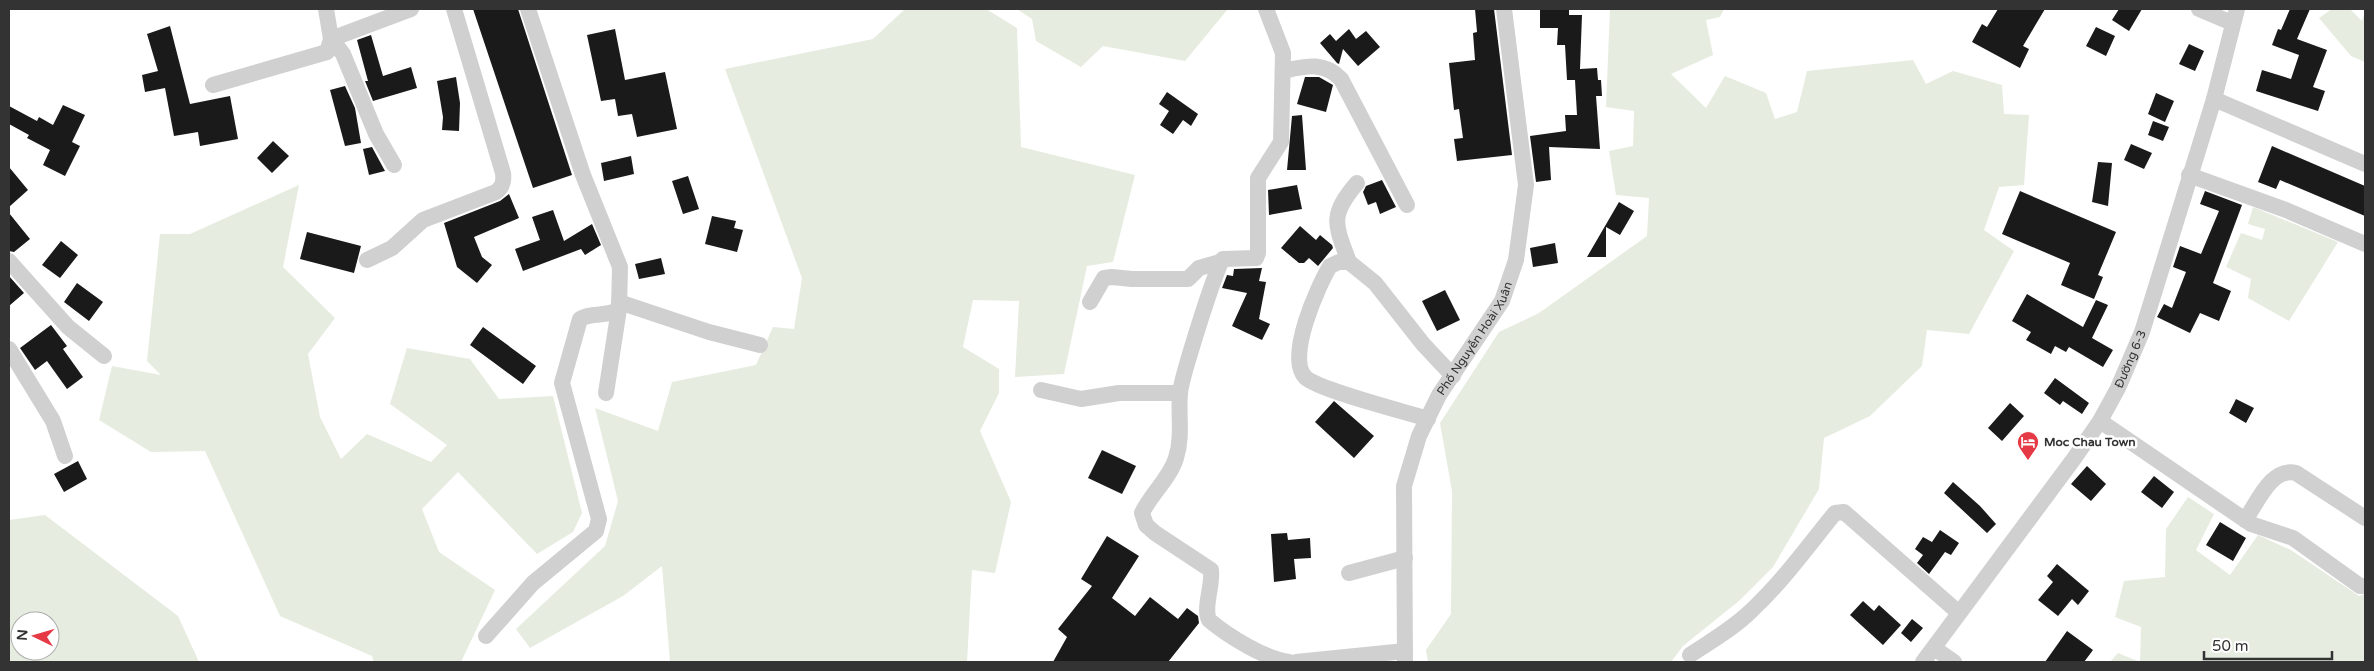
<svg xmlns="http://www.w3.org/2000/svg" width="2374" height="671" font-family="'Varela Round',sans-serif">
<rect width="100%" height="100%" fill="#fff"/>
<path fill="#e6ecdf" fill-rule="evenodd" d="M905 9H986L1017 28 1021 147 1135 175 1113 262 1087 266 1064 374 1015 377 1019 301 973 300 963 347 999 369V393L980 431 1011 502 995 573 972 570 967 662H670L662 566 623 596 530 648 516 629 605 546 618 501 595 408 658 431 672 382 756 365 773 327 794 329 802 278 725 69 873 39Z
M1017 9H1228L1185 61 1103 46 1081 67 1036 41 1032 19Z
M1610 9H1724L1720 17 1706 20 1713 55 1671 74 1706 108 1725 76 1766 93 1775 119 1797 112 1807 71 1913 60 1926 84 1953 71 2002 85 2004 114 2029 115 2024 185 1999 187 1984 230 2014 251 1969 334 1927 330 1922 366 1870 416 1824 438 1819 489 1773 567 1740 600 1683 646 1671 662H1428L1426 650 1451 614 1452 491 1440 423 1499 332 1539 313 1647 236 1649 198 1616 195 1609 151 1633 146 1634 111 1606 107Z
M2332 9H2350L2362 21 2365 11V62L2351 56 2319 18Z
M299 185 283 267 335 318 308 354 320 417 341 459 367 434 431 462 447 445 390 404 407 348 470 359 499 399 553 396 582 513 573 532 537 554 458 472 422 509 439 552 495 590 461 662H374L372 656 280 616 205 451 151 452 99 420 112 366 161 375 147 361 160 234H190Z
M2253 207 2338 242 2289 321 2248 298 2251 279 2226 267 2241 233 2262 240 2265 229 2248 224Z
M2188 497 2214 514 2196 550 2230 575 2258 535 2291 550 2359 596 2365 594V662H2110L2118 653 2140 662 2141 627 2115 617 2124 581 2165 577 2166 529Z
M45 515 178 616 199 662H9V520ZM20 621H50V651H20Z"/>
<path fill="#1a1a1a" d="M473 9H518L572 175 533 188Z
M1475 9H1494L1512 155 1457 161 1454 139 1463 138 1459 109 1454 110 1449 63 1475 60 1473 33 1477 32Z
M1540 9H1569V15H1582L1580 69 1597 68 1598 80H1601L1602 96H1596L1600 149 1549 147 1551 180 1536 182 1530 136 1566 131 1565 115H1577L1575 80H1567L1565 45H1557L1558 28H1540Z
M1998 9H2045L2023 46 2029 49 2020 68 1972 42 1982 24 1987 27Z
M2119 9H2142L2129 31 2112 20Z
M2290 9H2310L2297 39 2327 50 2313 87 2325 91 2318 111 2256 91 2262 70 2291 79 2299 55 2272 45 2278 29 2281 30Z
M170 26 190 104 230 96 238 139 200 146 198 132 174 136 165 88 145 92 142 75 158 71 147 34Z
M2096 27 2115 36 2106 56 2086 46Z
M615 29 625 80 665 72 677 129 637 137 632 114 618 116 615 99 601 101 587 35Z
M1349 29 1356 39 1366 31 1380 47 1358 66 1343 49 1339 64 1337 63 1320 43 1330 34 1336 41Z
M371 35 383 76 411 67 417 88 373 101 365 81H368L357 40Z
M2189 44 2204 51 2195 71 2179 64Z
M456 77 460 103 459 131 442 130 443 117 437 81Z
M1305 77H1319L1333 85 1326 112 1297 104Z
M345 86 355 108 361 143 345 146 330 90Z
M1167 92 1198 114 1191 126 1183 120 1173 134 1160 125 1169 111 1159 104Z
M2156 93 2174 101 2165 122 2148 114Z
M63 105 85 115 72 142 80 146 65 176 43 165 50 150 27 138 29 135 9 124V106L37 121 39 117 53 125Z
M1302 115 1306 170H1287L1292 116Z
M2153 121 2169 127 2163 141 2148 135Z
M273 141 289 156 272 173 257 158Z
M2131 144 2152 153 2144 169 2124 160Z
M2272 146 2365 186V216L2280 180 2276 189 2258 182Z
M372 147 385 171 369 175 363 149Z
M631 156 634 174 604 181 601 163Z
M2098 162 2112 163 2108 206 2092 202Z
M9 167 28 190 9 207Z
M688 176 699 209 683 214 672 181Z
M1382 180 1396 207 1380 214 1376 202 1368 205 1363 192 1366 186Z
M1297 185 1302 209 1269 215 1268 190Z
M2020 191 2116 232 2098 275 2103 277 2094 299 2061 285 2070 263 2002 234Z
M2205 191 2242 205 2213 283 2231 291 2219 321 2200 313 2190 333 2157 317 2164 304 2172 308 2186 272 2173 267 2180 246 2201 254 2219 211 2200 204Z
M509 194 519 218 474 237 482 257 492 265 477 283 457 267 444 223 500 201Z
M1619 202 1634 211 1620 235 1606 227V257H1587Z
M553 210 564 241 592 224 601 245 585 255 581 249 523 271 515 249 540 240 532 217Z
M9 213 30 239 14 252 9 251Z
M712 216 736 221 734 228 743 230 737 252 705 244Z
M1300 226 1316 240 1320 235 1332 245 1333 248 1318 266 1309 258 1304 263H1299L1281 248Z
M307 232 361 246 354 273 300 259Z
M61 241 78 255 60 278 42 265Z
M1555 243 1558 263 1533 267 1530 248Z
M661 258 665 274 639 279 635 264Z
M1262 268 1259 281 1266 282 1259 319 1270 324 1262 340 1232 326 1247 293 1222 288 1227 275 1233 276 1234 269Z
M9 276 24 293 9 306Z
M77 283 103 302 89 321 64 302Z
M1445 290 1460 320 1437 331 1422 301Z
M2027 294 2083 327 2096 300 2108 305 2092 338 2113 350 2103 367 2069 347 2066 352 2055 346 2051 354 2026 340 2031 332 2012 321Z
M51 325 67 346 63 349 83 377 67 389 47 361 35 370 20 348Z
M483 327 536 366 523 384 470 345Z
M2055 378 2089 403 2082 414 2063 401 2060 405 2044 393Z
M2236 399 2254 408 2246 423 2229 413Z
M1334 401 1374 436 1354 458 1315 422Z
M2010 403 2024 416 2002 441 1988 428Z
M1102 450 1136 466 1122 494 1088 478Z
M78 461 87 479 64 492 54 474Z
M2087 466 2106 484 2091 501 2071 484Z
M2154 476 2174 492 2162 508 2141 492Z
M1953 482 1980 506 1996 524 1987 533 1944 493Z
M2220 522 2246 538 2233 561 2206 545Z
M1940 530 1959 543 1951 555 1945 552 1929 574 1917 563 1923 555 1915 549 1923 537 1932 542Z
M1287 533 1288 540 1310 538 1311 558 1294 559 1296 579 1274 582 1271 534Z
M1107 536 1139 556 1112 598 1135 616 1150 597 1178 619 1187 608 1198 616 1199 623 1168 662H1053L1067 637 1058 629 1092 586 1081 579Z
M2057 564 2089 591 2078 605 2072 599 2058 616 2038 600 2053 582 2047 576Z
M1863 601 1874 611 1879 605 1901 625 1883 645 1850 615Z
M1912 619 1923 628 1911 642 1901 633Z
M2067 631 2093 650 2084 662H2045Z"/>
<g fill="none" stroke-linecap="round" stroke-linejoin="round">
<g stroke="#d0d0d0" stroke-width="16">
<path d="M1266 9 1283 53 1281 142 1258 178V253L1256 258 1223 259C1217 264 1181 379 1180 393 1178 415 1183 436 1176 458 1170 478 1151 494 1142 513L1146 525 1155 533 1211 570C1213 586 1203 607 1209 620 1228 636 1265 659 1289 662"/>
<path d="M2199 9 2232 23"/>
<path d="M331 39 411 9"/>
<path d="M331 42 337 46 343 54 376 134 394 165"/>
<path d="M1283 71C1306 66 1324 61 1341 79L1407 205"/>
<path d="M213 85 327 52 331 39 326 9"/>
<path d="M2214 99 2365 164"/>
<path d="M2189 175 2286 210 2365 244"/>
<path d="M367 260 392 248 423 220 496 192C503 187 504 181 503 173L454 9"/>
<path d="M9 261 68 327 104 356"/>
<path d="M1349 262C1335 224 1329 216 1357 183"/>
<path d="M619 302 709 332 760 345"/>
<path d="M1090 302 1104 278 1112 277 1132 279H1188L1199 268 1220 262"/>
<path d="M9 349 53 421 65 456"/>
<path d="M1041 390 1081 399 1119 393H1180"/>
<path d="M606 393 619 309"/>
<path d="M1428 419C1406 412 1318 390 1305 377 1286 357 1318 286 1330 266L1339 262H1349L1375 283 1423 344 1453 376"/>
<path d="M2100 421 2251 524 2293 538 2360 586H2365"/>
<path d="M2245 520C2258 502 2271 467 2296 473L2365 518"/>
<path d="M1349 573 1405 558"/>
<path d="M486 636 533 583 596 531 599 519 562 383 580 319C593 311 607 318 619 309L620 267 583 175 528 9"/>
<path d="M1934 648 1954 662"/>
<path d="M1690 655C1711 641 1734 628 1752 610 1783 581 1808 546 1835 513L1844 512 1959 613"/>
<path d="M1296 662 1405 651"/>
<path id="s1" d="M1405 662 1404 486 1419 436 1439 395 1502 301 1516 260 1526 185 1504 9"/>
<path id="s2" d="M1923 662 2073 460 2100 421 2118 388 2142 332 2214 99 2237 9"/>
</g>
</g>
<defs>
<g id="hotel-pin" transform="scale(1.125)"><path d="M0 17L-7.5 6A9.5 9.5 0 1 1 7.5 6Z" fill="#e63946" stroke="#fff"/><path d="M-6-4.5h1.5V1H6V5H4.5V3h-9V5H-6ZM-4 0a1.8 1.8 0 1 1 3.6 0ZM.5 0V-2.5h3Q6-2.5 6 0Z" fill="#fff"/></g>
</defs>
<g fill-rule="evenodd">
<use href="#hotel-pin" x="2028" y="442"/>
</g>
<g text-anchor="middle" stroke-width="5" stroke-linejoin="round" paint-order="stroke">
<g font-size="12" fill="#333" stroke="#fff">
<text dy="4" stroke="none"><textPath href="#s1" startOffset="341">Phố Nguyễn Hoài Xuân</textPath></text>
<text dy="4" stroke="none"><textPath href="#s2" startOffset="368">Đường 6-3</textPath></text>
</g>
<g font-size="12" font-weight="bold" fill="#333" stroke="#fff" text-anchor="start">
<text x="2044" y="446">Moc Chau Town</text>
</g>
</g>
<rect width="2374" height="671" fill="none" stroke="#333333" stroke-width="20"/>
<g transform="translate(35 636) rotate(275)"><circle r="24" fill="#ffffff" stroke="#adadad"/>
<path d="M0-4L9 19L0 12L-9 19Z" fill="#e63946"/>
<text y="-8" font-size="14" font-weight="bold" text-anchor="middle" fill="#333333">N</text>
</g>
<path d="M2204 651v8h128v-8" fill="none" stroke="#333333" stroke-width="2.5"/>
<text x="2212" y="651" font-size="15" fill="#333333" stroke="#ffffff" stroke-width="4" paint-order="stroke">50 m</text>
</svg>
